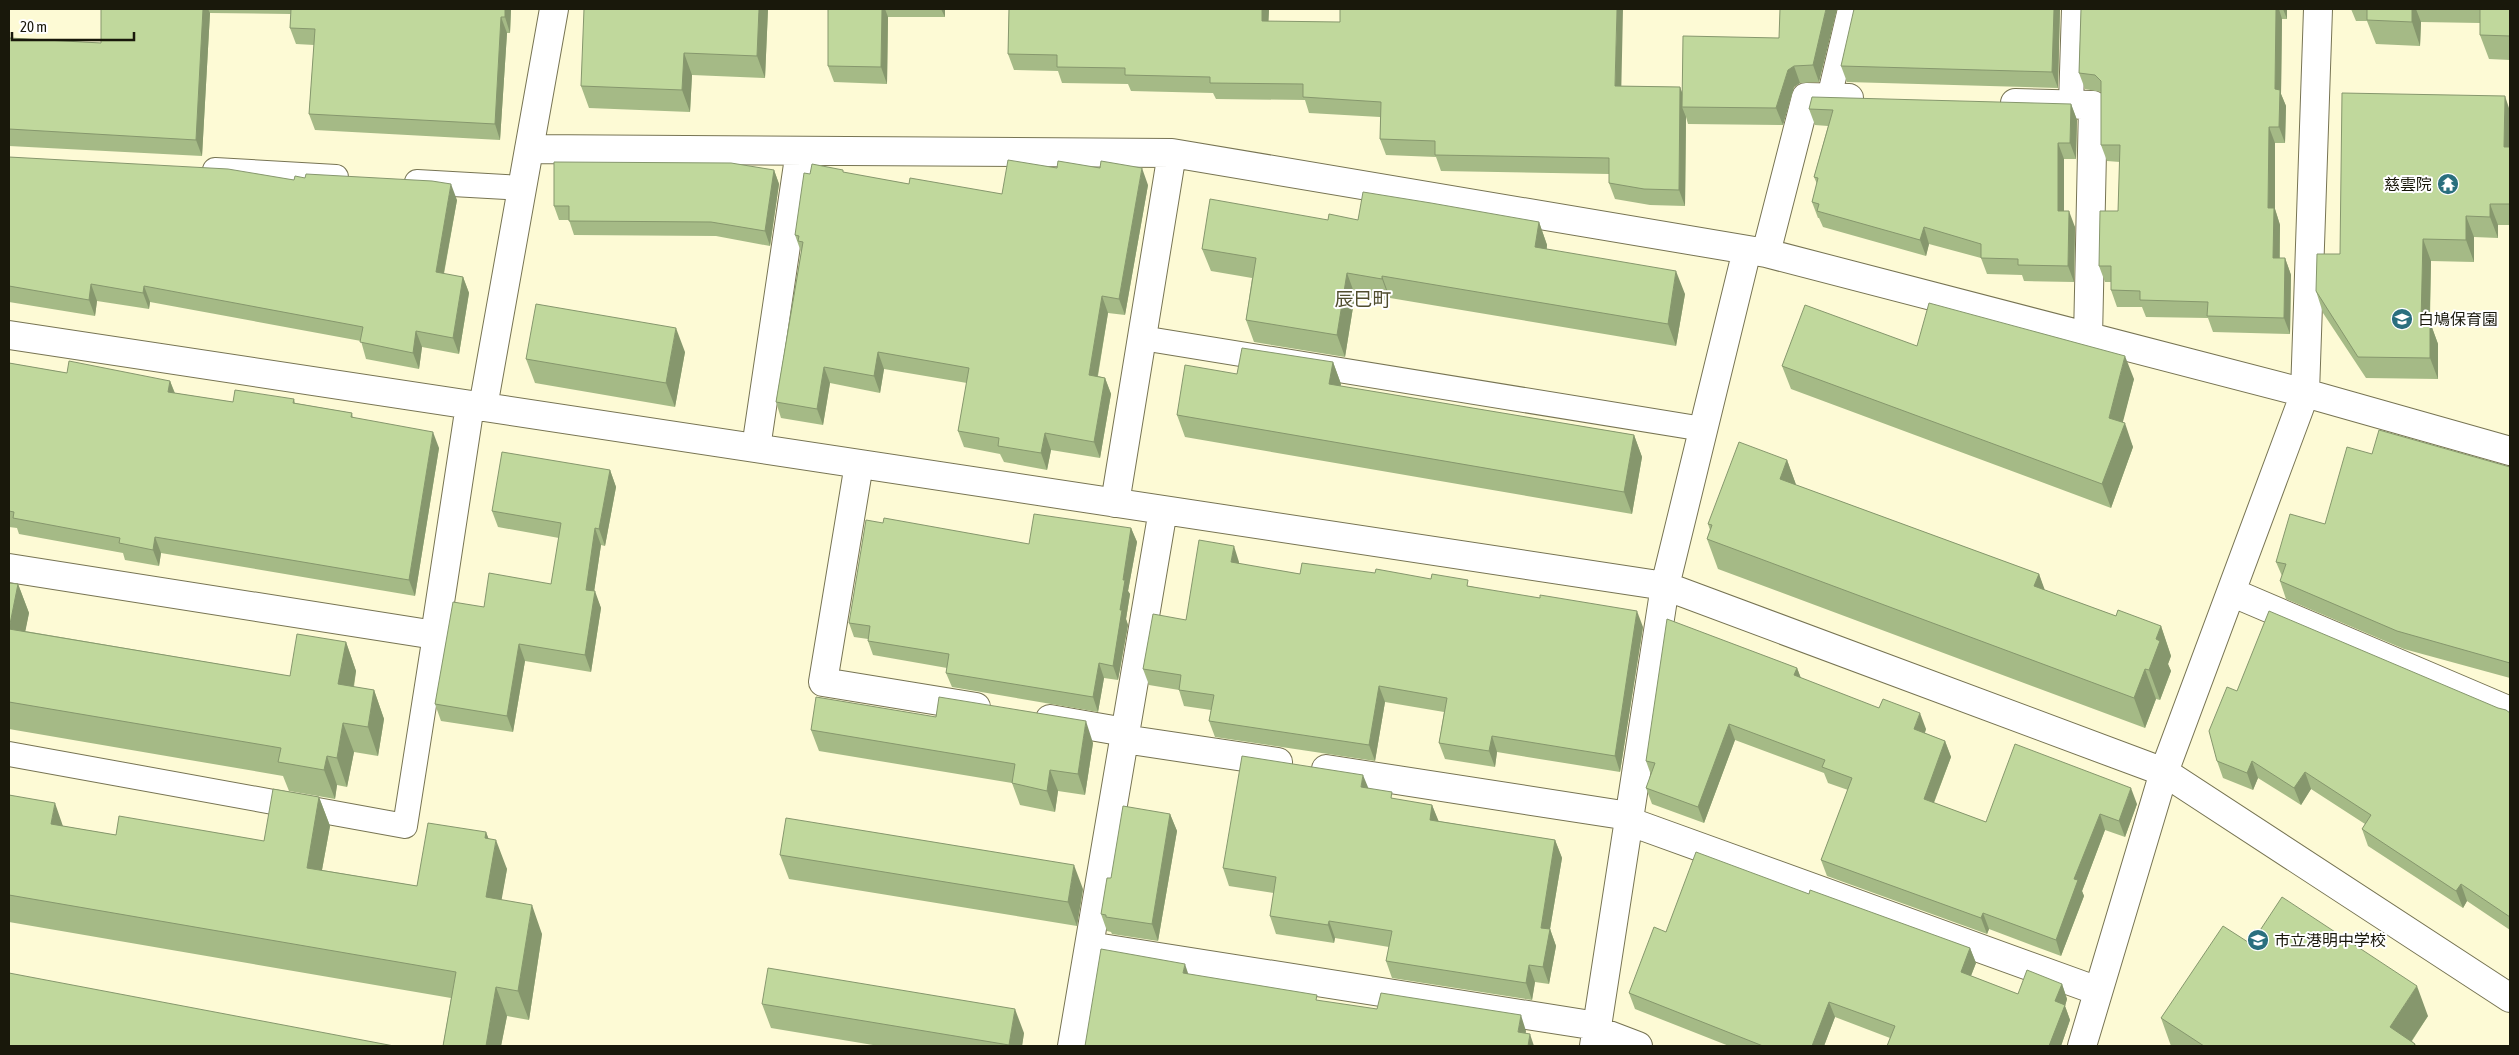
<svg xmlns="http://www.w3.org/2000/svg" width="2519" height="1055" font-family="'Asap Condensed','Noto Sans JP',sans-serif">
<rect width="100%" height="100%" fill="#fdfad5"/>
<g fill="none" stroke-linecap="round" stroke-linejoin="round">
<g stroke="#777453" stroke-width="26">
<path id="lane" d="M1829 98 1850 9
M2071 104 2074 9
M215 170 336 177
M417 182 523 188
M1142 338 1703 429
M9 754 405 826 435 635"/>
</g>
<g stroke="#777453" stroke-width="30">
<path id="street" d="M2015 103 2093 105 2088 338
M529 149 1172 153 1766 253 2305 393 2510 451
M1766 253 1806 97 1849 98
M9 335 1665 586 2164 772 2510 998
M483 407 554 9
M756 448 800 151
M859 464 823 682 976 707
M1115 503 1172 153
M9 568 435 635 470 405
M2231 592 2510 711
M1050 719 1125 732
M1124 739 1278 762
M1326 769 1629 816
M1628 821 2098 991
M1089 946 1597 1026
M1596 1030 1638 1046
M1072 1046 1163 510
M1594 1046 1665 586 1747 250
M2082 1046 2164 772 2305 393 2318 9"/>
</g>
<use href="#lane" stroke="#fff" stroke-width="24"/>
<use href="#street" stroke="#fff" stroke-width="28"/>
</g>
<path fill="#a5ba86" d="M101 9H511L510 33H507L500 140 315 130 309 114 314 45 296 44 290 28 291 14 210 13 202 156 9 146V38L101 43Z
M768 9 765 78 692 75 690 112 589 108 581 86Z
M828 9H945V17H888L887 84 834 82 828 66Z
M1009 9H1269L1268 21 1621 86 1680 87 1682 93 1779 38 1837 9 1819 82 1800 83 1794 87 1783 125 1688 124 1686 117 1685 206 1650 205 1615 199 1609 183V174L1441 171 1436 157 1386 155 1380 139V117L1309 113 1305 100 1216 99 1213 93 1131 91 1128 84 1062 83 1058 71 1014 70 1008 54Z
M2060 9 2058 88 1847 82 1841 66Z
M2081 9H2287V19H2282L2281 94 2286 106 2285 143H2275V209L2280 225V258H2285L2291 275 2290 334 2213 332 2208 318 2146 317 2142 307H2117L2111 290V282H2105L2099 266 2118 211 2120 162 2107 161 2101 145V92L2085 89 2079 73Z
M2351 9H2510V60L2489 59 2480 35V23L2421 22 2420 46 2376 44 2367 21H2356Z
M2071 104 2077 120 2076 159H2064V211L2075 227 2074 282 2024 281 2022 275 1987 274 1981 258 1929 244 1926 256 1823 227 1819 218H1818L1812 202 1817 184 1814 177 1828 126 1815 125 1809 109Z
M2510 111V225H2498V238L2474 237V262L2431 261 2430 322 2438 344V379L2366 378 2323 313 2316 291 2340 254Z
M9 157 294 180 457 200 444 274 463 277 469 293 459 354 422 347 419 369 366 359 361 341 150 302 149 309 97 301 95 316 9 302Z
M774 170 779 184 770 246 716 236 574 235 569 220H559L554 206Z
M845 173 909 184 1002 194 1148 185 1125 315 1108 313 1098 376 1105 378 1111 394 1100 458 1051 450 1047 470 1004 462 1000 454 964 447 958 431 967 383 884 369 880 393 830 383 823 425 781 418 776 402 801 252 795 235 810 174Z
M1328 220 1539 222 1547 245V249L1685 294 1676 346 1390 298V301L1355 295 1345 357 1254 342 1246 320 1252 278 1211 271 1202 249Z
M1917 346 2134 379 2122 423 2133 447 2111 508 1791 389 1782 366Z
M685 352 675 407 535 383 526 359Z
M1333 362 1341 384 1340 386 1634 435 1642 457 1632 514 1185 437 1177 415 1237 374Z
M9 363 67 373 170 381 175 393 233 402 294 399 295 403 352 413 353 418 439 448 415 596 161 553 159 566 125 560 123 553 19 534 17 528 9 527Z
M2372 454 2510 467V678L2404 649 2286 599 2280 581 2282 576 2276 562 2325 524Z
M1787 460 1796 485 2039 574 2044 590 2116 616 2161 626 2171 656 2168 664 2171 671 2160 700 2156 699 2145 728 1718 569 1707 539 1710 530 1708 524Z
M610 470 616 487 605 546 601 545 594 591 601 608 591 672 525 661 513 732 441 721 435 704 484 607 551 584 559 538 498 527 492 511Z
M1131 528 1137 542 1128 591 1130 594 1126 619 1128 625 1118 680 1104 678 1098 712 952 687 946 673 947 668 873 655 868 641V639L854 637 849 623 1029 544Z
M1239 562V564L1300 574 1470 586 1643 627 1620 772 1497 752 1495 767 1445 759 1439 743 1444 712 1385 702 1375 761 1215 737 1209 721 1211 710 1184 706 1179 690 1149 685 1143 669 1186 620Z
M9 583 18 584 29 613 25 631 290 676 346 642 356 671 354 687 374 690 384 719 378 756 354 752 347 787 337 785 335 799 289 791 283 776 9 729Z
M1797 668 1801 678 1926 729 1925 733 1945 741 1951 757 1934 803 1986 822 2137 804 2125 837 2105 830 2082 891 2084 896 2061 956 1989 929 1987 934 1827 876 1821 860 1848 790 1828 783 1824 773 1735 740 1704 823 1652 804 1646 788 1651 775 1646 761Z
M2237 691 2498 708 2510 713V930L2467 901 2463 908 2368 846 2362 829 2365 824 2311 789 2301 805 2258 778 2253 790 2223 778 2217 761Z
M811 730 1093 743 1085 795 1058 791 1055 812 1020 805 1012 783 819 751Z
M1368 788 1394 799 1432 805 1438 821 1555 840 1562 858 1550 929 1556 946 1549 984 1535 982 1532 1000 1392 978 1386 961 1389 947 1335 938 1334 943 1276 934 1270 916 1274 893 1229 886 1223 868Z
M9 795 63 826 116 835 264 841 319 797 330 826 322 870 417 886 486 832 488 838 507 869 501 900 542 934 529 1020 507 1016 501 1046H443L451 998 9 922Z
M1170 814 1177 831 1158 941 1112 934 1111 932 1107 931 1101 914 1111 878Z
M780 855 1083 889 1077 926 789 879Z
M1809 894 1970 948 1976 963 1971 976 2018 994 2062 984 2067 999 2065 1006 2070 1020 2061 1046H1887L1890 1038 1835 1017 1824 1046H1729L1635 1009 1629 993 1666 932Z
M2251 944 2428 1016 2412 1041 2415 1044 2416 1046H2171L2161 1018Z
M762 1004 1024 1033 1022 1046H879L771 1028Z"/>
<path fill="#86976d" d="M203 9H208L210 13 202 156 196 140Z
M505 9H511L510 33 505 17Z
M759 9H768L765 78 757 56Z
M882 9H885L888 17 887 84 881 67Z
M941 9H945V17Z
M1262 9H1269L1268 37 1262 21Z
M1617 9H1623L1621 102 1615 86Z
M1826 9H1837L1819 82 1813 65Z
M2054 9H2060L2058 88 2052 72Z
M2276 9H2279L2282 19 2281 94 2286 106 2285 143 2279 127 2275 89Z
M2283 9H2287V19Z
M2412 9H2416L2421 22 2420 46 2412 22Z
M501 17 507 33 500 140 495 124Z
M684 53 692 75 690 112 682 90Z
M1794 66 1800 83 1794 87 1783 125 1776 108 1788 70Z
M1680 87 1686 103 1682 107 1686 117 1685 206 1679 190Z
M2505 96 2510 111V164L2504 147Z
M2071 104 2077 120 2076 159 2070 143Z
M2269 127 2275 143V209L2280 225 2279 274 2273 258 2268 208Z
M2058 143 2064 159V227L2058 211Z
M1142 168 1148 185 1125 315 1119 299Z
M774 170 779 184 770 246 765 231Z
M451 184 457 200 441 288 436 272Z
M2490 204 2498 225V238L2490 217Z
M2069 211 2075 227 2074 282 2068 266Z
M2466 216 2474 237V262L2466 240Z
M1539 222 1547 245 1543 270 1535 247Z
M1924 227 1929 244 1926 256 1920 240Z
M2423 239 2431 261 2429 344 2421 322Z
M2285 258 2291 275 2290 334 2284 318Z
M1676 271 1685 294 1676 346 1668 324Z
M1347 273 1355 295 1345 357 1337 335Z
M1382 276 1390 298V301L1382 279Z
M463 277 469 293 459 354 453 338Z
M91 284 97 301 95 316 89 300Z
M144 286 150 302 149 309 143 293Z
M1102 296 1108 313 1095 391 1089 375Z
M2430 322 2438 344V379L2430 358Z
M676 328 685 352 675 407 666 383Z
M416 331 422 347 419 369 413 353Z
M878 352 884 369 880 393 874 376Z
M2125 356 2134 379 2118 441 2109 418Z
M1333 362 1341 384 1337 406 1329 384Z
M824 367 830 383 823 425 817 409Z
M1105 378 1111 394 1100 458 1094 442Z
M170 381 176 397 168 392Z
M2125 423 2133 447 2111 508 2102 484Z
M433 432 439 448 415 596 409 580Z
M1045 433 1051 450 1047 470 1041 453Z
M1634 435 1642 457 1632 514 1624 492Z
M1787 460 1798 490 1780 479Z
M610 470 616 487 605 546 599 529Z
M595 528 601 545 592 606 586 590Z
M1131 528 1137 542 1128 591 1130 594 1126 619 1128 625 1118 680 1113 666 1123 580Z
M155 537 161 553 159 566 153 550Z
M1234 546 1239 562 1237 578 1231 562Z
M2039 574 2050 604 2034 586Z
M18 584 29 613 20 658 9 629Z
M595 591 601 608 591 672 585 655Z
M1637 611 1643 627 1620 772 1615 756Z
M2161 626 2171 656 2168 664 2171 671 2160 700 2149 670 2156 639Z
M346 642 356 671 349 713 338 684Z
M519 644 525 661 513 732 507 716Z
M1099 663 1104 678 1098 712 1093 697Z
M1797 668 1803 684 1794 675Z
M2145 669 2156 699 2145 728 2134 698Z
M1379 686 1385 702 1375 761 1369 745Z
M374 690 384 719 378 756 368 727Z
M1920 713 1926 729 1920 745 1914 729Z
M1086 721 1093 743 1085 795 1078 774Z
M343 723 354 752 347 787 337 758Z
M1729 724 1735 740 1704 823 1698 807Z
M1492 736 1497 752 1495 767 1489 751Z
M1945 741 1951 757 1929 815 1924 799Z
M327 756 337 785 335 799 324 770Z
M2252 761 2258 778 2253 790 2247 773Z
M1050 770 1058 791 1055 812 1047 791Z
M2305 772 2311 789 2301 805 2294 788Z
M1363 775 1370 792 1361 787Z
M2131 788 2137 804 2125 837 2119 821Z
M319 797 330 826 317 897 307 868Z
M55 803 65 832 51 824Z
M1432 805 1439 822 1430 820Z
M1170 814 1177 831 1158 941 1152 924Z
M2100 814 2105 830 2082 891 2084 896 2061 956 2056 940 2074 879Z
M486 832 494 853 496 840 507 869 497 926 486 897 485 838Z
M1555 840 1562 858 1550 929 1556 946 1549 984 1543 967 1541 928Z
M1074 865 1083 889 1077 926 1068 902Z
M2461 884 2467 901 2463 908 2456 891Z
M532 905 542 934 529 1020 518 991Z
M1983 913 1989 929 1987 934 1981 918Z
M1329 921 1335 938 1334 943 1328 925Z
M1970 948 1976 963 1966 988 1961 972Z
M1185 964 1190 979 1183 973Z
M1529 965 1535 982 1532 1000 1526 983Z
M2062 984 2067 999 2065 1006 2070 1020 2061 1046H2049L2055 1001Z
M2417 986 2428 1016 2408 1046 2390 1027Z
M496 987 507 1016 501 1046H486Z
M1829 1002 1835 1017 1824 1046H1812Z
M1015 1009 1024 1033 1022 1046H1010L1009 1045Z
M1521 1015 1526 1031 1524 1046 1518 1032Z
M1530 1034 1534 1046H1528Z"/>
<path fill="#c0d89c" stroke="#86976d" d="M101 9H203L196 140 9 129V38L101 43Z
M291 9H505V17H501L495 124 309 114 315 29 290 28Z
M584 9H759L757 56 684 53 682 90 581 86Z
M828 9H882L881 67 828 66Z
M1009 9H1262V21L1340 22V9H1617L1615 86 1680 87 1679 190 1644 189 1609 183V158L1435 155V141L1380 139 1381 102 1303 97V84L1210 83V77L1125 75V68L1057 67V55L1008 54Z
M1780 9H1826L1813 65 1794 66 1788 70 1776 108 1682 107 1683 36 1779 38Z
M1854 9H2054L2052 72 1841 66Z
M2081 9H2276L2275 89 2280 90 2279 127H2269L2268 208H2274L2273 258H2285L2284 318 2207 316 2208 302 2140 300V291L2111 290V266H2099L2100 211H2118L2120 145H2101V81L2095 75 2079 73Z
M2367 9H2412V22L2367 20Z
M2480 9H2510V36L2480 35Z
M2342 93 2505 96 2504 147H2510V204H2490V217L2466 216V240L2423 239 2421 322H2430V358L2358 357 2316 291 2317 254H2340Z
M1812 97 2071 104 2070 143H2058V211H2069L2068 266 2018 265V259L1981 258V244L1924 227 1920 240 1817 211 1819 204 1812 202 1818 178 1814 177 1833 110 1809 109Z
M9 157 228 169 294 180 295 176 305 178 306 174 432 181 451 184 436 272 463 277 453 338 416 331 413 353 360 342 363 327 144 286 143 293 91 284 89 300 9 286Z
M1008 160 1057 168 1058 161 1100 168 1101 161 1142 168 1119 299 1102 296 1089 375 1105 378 1094 442 1045 433 1041 453 998 446 999 438 958 431 969 368 878 352 874 376 824 367 817 409 776 402 803 242 798 241 799 236 795 235 804 173 810 174 812 164 843 170V172L909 184 910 178 1002 194Z
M554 162 731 163 774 170 765 231 711 222 569 221V206H554Z
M1363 192 1431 203 1539 222 1535 247 1676 271 1668 324 1382 276V279L1347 273 1337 335 1246 320 1256 258 1202 249 1210 199 1328 220 1329 214 1358 220Z
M1929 303 2125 356 2109 418 2125 423 2102 484 1782 366 1805 305 1917 346Z
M536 304 676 328 666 383 526 359Z
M1242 348 1333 362 1329 384 1634 435 1624 492 1177 415 1185 365 1237 374Z
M69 361 170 381 168 392 233 402 235 390 294 399 293 403 352 413 351 417 433 432 409 580 155 537 153 550 119 543 120 538 13 518 14 512 9 511V363L67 373Z
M2379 430 2510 467V663L2397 631 2280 581 2286 564 2276 562 2290 514 2325 524 2347 447 2372 454Z
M1739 442 1787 460 1780 479 2039 574 2034 586 2116 616 2118 610 2161 626 2156 639 2160 641 2149 670 2145 669 2134 698 1707 539 1712 525 1708 524Z
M502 452 610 470 599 529 595 528 586 590 595 591 585 655 519 644 507 716 435 704 453 602 484 607 489 573 551 584 561 523 492 511Z
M1034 514 1131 528 1123 580H1125L1120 610H1122L1113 666 1099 663 1093 697 946 673 949 654 868 641 870 626 849 623 866 520 883 523 884 518 1029 544Z
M1199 540 1234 546 1231 562 1300 574 1302 563 1375 573 1376 569 1431 579 1432 574 1468 580 1467 586 1540 598V595L1637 611 1615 756 1492 736 1489 751 1439 743 1447 698 1379 686 1369 745 1209 721 1214 695 1179 690 1181 675 1143 669 1153 614 1186 620Z
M9 583 18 584 9 629 290 676 297 634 346 642 338 684 374 690 368 727 343 723 337 758 327 756 324 770 278 762 281 748 9 702Z
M2269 611 2498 708 2506 710 2510 713V917L2461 884 2456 891 2362 829 2371 815 2305 772 2294 788 2252 761 2247 773 2217 761 2209 731 2227 687 2237 691Z
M1667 619 1797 668 1794 675 1879 708 1883 699 1920 713 1914 729 1945 741 1924 799 1986 822 2015 744 2131 788 2119 821 2100 814 2074 879 2078 880 2056 940 1983 913 1981 918 1821 860 1852 778 1822 767 1825 760 1729 724 1698 807 1646 788 1655 763 1646 761Z
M816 697 936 717 939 697 1086 721 1078 774 1050 770 1047 791 1012 783 1015 764 811 730Z
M1242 756 1363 775 1361 787 1392 792 1391 798 1432 805 1430 820 1555 840 1541 928 1550 929 1543 967 1529 965 1526 983 1386 961 1392 931 1329 921 1328 925 1270 916 1276 877 1223 868Z
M273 789 319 797 307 868 417 886 428 823 486 832 485 838 496 840 486 897 532 905 518 991 496 987 486 1046H443L456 972 9 895V795L55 803 51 824 116 835 119 816 264 841Z
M1123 806 1170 814 1152 924 1106 917V915L1101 914 1107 878H1111Z
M786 818 1074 865 1068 902 780 855Z
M1696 852 1809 894 1810 890 1970 948 1961 972 2018 994 2027 970 2062 984 2055 1001 2065 1005 2049 1046H1887L1895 1026 1829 1002 1812 1046H1763L1629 993 1654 927 1666 932Z
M2282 897 2417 986 2390 1027 2415 1044 2414 1046H2204L2161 1018 2223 926 2251 944Z
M1101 949 1185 964 1183 973 1317 995 1316 1000 1377 1009 1381 993 1521 1015 1518 1032 1530 1034 1528 1046H1085Z
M768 968 1015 1009 1009 1045 762 1004Z
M9 973 394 1046H9Z"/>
<defs>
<g id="temple-disc" transform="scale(1.125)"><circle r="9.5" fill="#2a6f7e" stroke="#fff"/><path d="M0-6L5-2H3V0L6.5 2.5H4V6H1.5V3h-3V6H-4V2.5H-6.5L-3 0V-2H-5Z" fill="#fff"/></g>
<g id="school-disc" transform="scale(1.125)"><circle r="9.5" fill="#2a6f7e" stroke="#fff"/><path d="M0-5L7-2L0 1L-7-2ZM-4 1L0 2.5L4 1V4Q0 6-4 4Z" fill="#fff"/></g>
</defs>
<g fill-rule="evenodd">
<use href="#temple-disc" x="2448" y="184"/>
<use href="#school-disc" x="2402" y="319"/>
<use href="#school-disc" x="2258" y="940"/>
</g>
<g text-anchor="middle" stroke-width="4" stroke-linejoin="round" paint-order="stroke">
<g font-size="16" fill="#19180b" stroke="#fff" text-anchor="start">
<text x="2432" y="190" text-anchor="end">慈雲院</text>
<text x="2418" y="325">白鳩保育園</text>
<text x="2274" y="946">市立港明中学校</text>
</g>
<g font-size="19" fill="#504d2e" stroke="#fff">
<text x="1363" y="306">辰巳町</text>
</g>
</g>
<rect width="2519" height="1055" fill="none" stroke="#19180b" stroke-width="20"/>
<path d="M12 32v8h122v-8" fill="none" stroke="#19180b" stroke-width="2.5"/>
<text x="20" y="32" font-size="15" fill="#19180b" stroke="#ffffff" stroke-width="4" paint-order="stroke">20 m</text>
</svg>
